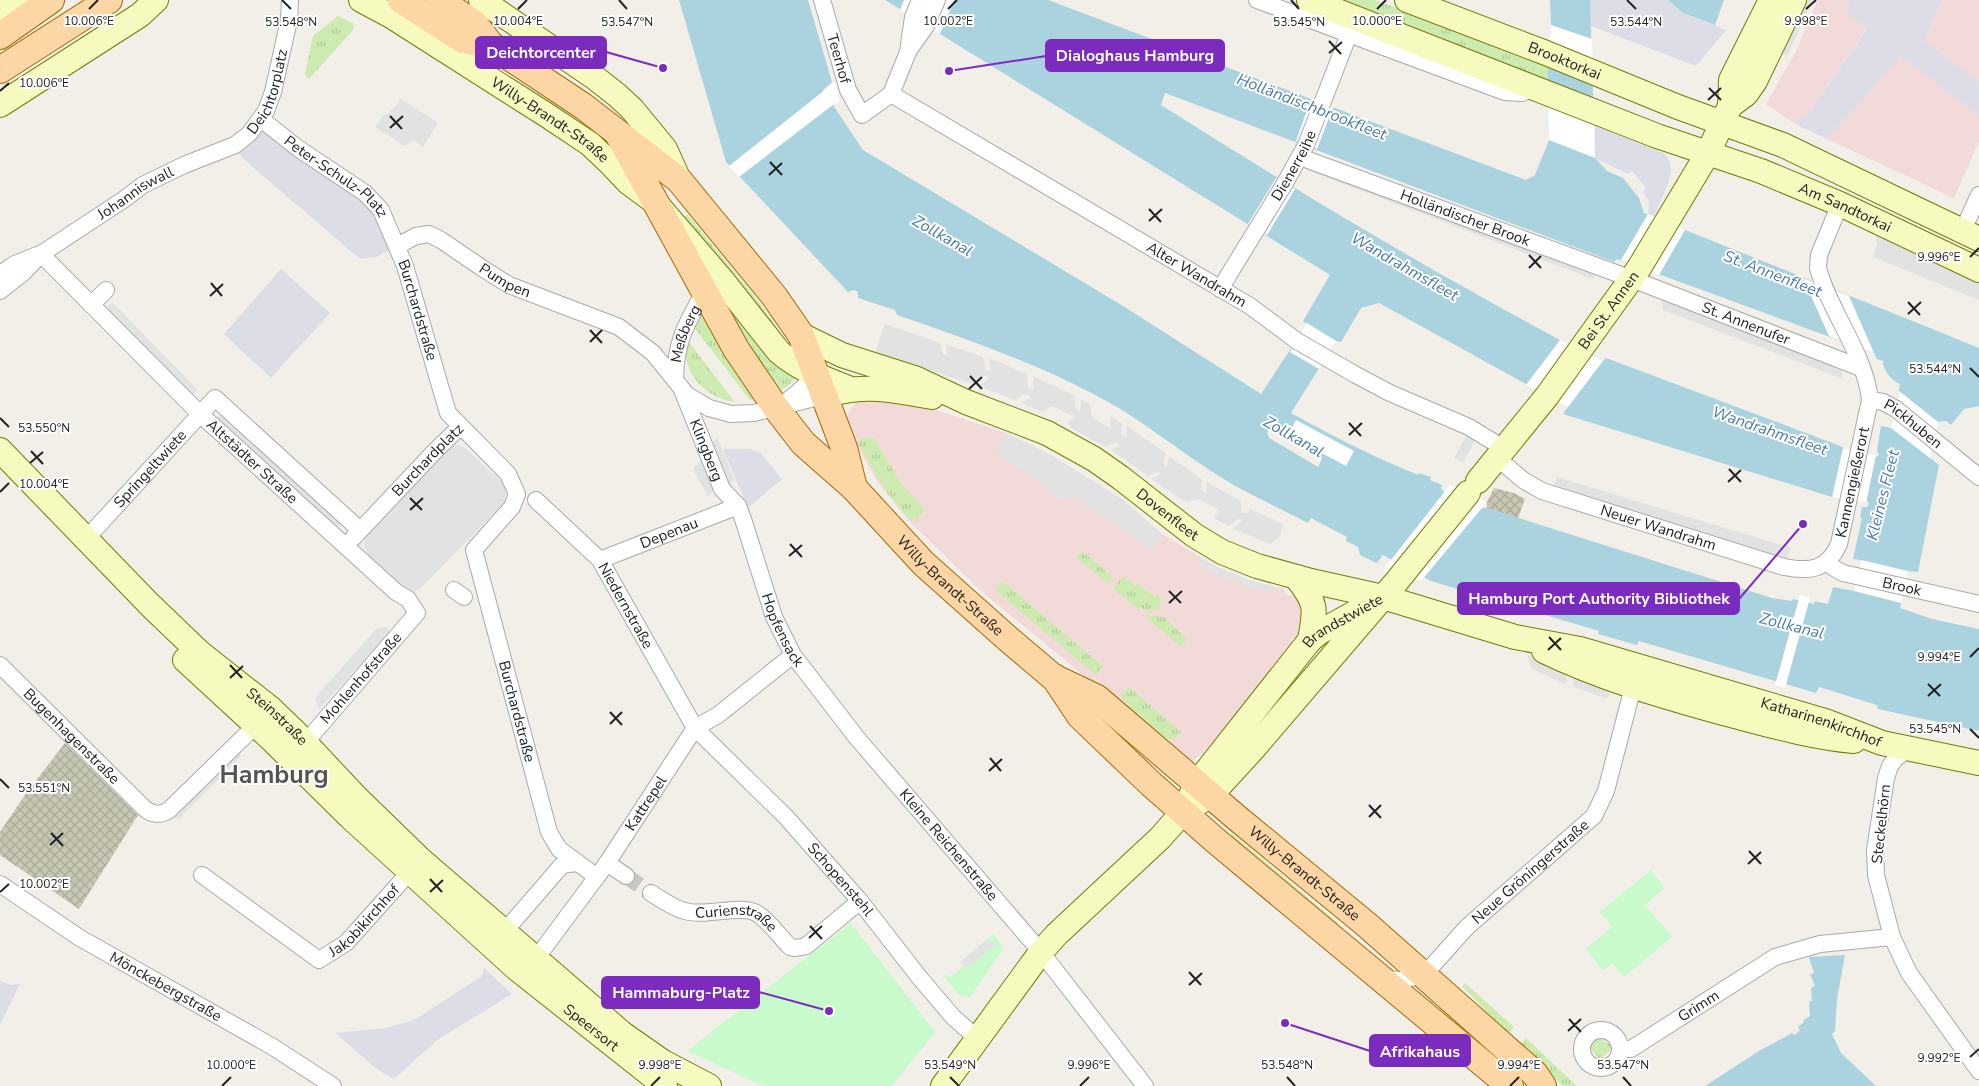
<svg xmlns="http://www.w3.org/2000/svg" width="1979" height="1086" font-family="'Nunito Sans',sans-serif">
<defs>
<pattern id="construction-cross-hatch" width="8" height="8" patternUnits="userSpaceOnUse" patternTransform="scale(1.25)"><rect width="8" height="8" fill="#c7c7b4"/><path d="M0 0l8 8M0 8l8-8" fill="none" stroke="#abab9a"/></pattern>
<pattern id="grass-tufts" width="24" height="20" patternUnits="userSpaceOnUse" patternTransform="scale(1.25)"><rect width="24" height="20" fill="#cdebb0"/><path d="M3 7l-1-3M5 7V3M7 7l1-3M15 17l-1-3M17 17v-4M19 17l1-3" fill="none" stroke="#b0c997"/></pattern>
</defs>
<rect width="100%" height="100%" fill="#f2efe9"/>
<path fill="#f2dad9" d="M1818 0H1849L1846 12 1867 28 1807 116 1803 115 1795 124 1766 104 1795 53Z
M1942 0H1979V82L1924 40Z
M1901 56 1979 116V141L1954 198 1827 139Z
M862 398 914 403 1006 433 1051 455 1123 500 1162 534 1217 567 1248 580 1284 589 1286 595 1299 596 1307 606 1299 637 1291 638 1292 643 1246 701 1203 753 1191 762 1169 746 981 591 908 520 879 484 854 441 847 421 848 413 855 403Z"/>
<path fill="url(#construction-cross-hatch)" d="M1494 488 1514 493 1525 499 1518 518 1487 508V502Z
M65 743 138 815 79 909 0 855V832L27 792Z"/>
<path fill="url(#grass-tufts)" d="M1330 0H1375L1548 65 1547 83Z
M338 16 354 24 353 30 309 79 305 75 313 36Z
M687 214 759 302 786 341 783 344 684 217Z
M718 289 796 378 788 386 778 391 755 358Z
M702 313 754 399 750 400 693 326Z
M688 341 735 402C707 399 678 371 688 341Z
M863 438H874L900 482 925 510 918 518 910 520 887 493 858 443Z
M1082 551 1113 577 1108 584 1076 557Z
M1123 576 1135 585 1137 583 1155 597 1157 594 1161 598 1159 611 1136 608 1113 589Z
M1002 581 1103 666 1096 675 995 590Z
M1143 615 1164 617 1187 639 1181 647Z
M1128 686 1181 732 1174 740 1156 735 1147 728 1120 696Z
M1231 833 1338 923 1336 925 1227 836Z
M1465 983 1514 1027 1507 1034C1491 1019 1479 1001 1462 987Z
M1597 1037 1614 1047 1600 1060 1588 1046Z
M1526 1038 1577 1086H1563L1519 1046Z"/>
<path fill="#c8facc" d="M1651 870 1664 888 1645 905 1672 937 1624 977 1612 963 1603 971 1586 949 1612 927 1600 912Z
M851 923 935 1032 892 1086H764L687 1051Z
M993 934 1004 948 970 997 959 995 944 976 946 974 951 977 965 965 968 967 995 944 986 940Z"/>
<path fill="#e2e2e2" d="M1807 0H1813L1787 56 1782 54Z
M401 99 438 123 423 147 414 141 404 146 375 127 381 118 395 107Z
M1309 165 1595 273 1593 279 1307 170Z
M1872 231 1979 281V300L1873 257 1877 244 1876 237Z
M1662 298 1840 366 1843 379 1663 310Z
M112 302 198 390 190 398 104 310Z
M885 324 940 343 943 354 947 356 946 344 983 357 986 370 991 371 989 358 1027 374 1028 387 1034 389 1033 376 1075 396V408L1080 411 1081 399 1090 404 1092 417 1110 428 1111 416 1122 423 1121 435 1126 437 1127 426 1166 453 1163 464 1167 467 1169 456 1202 479 1201 490 1206 493 1207 482 1241 501V512L1247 514 1250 509 1283 524 1280 536 1271 544 1233 529 1242 521 1238 519 1229 526 1213 518 1221 511 1199 499 1186 502 1170 492 1151 479 1161 474 1158 472 1148 476 1111 450 1120 445 1116 442 1106 447 1071 428 1068 423 1075 417 1052 406 1043 412 1021 403 1032 397 1025 394 1015 400 978 386 990 378 984 375 972 384 875 353Z
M223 411 344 521 335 530 215 421Z
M1006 433 1051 455 1123 500 1162 534 1153 551 1075 497 1059 500 1031 476 995 453Z
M1467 434 1476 439 1463 463 1454 458Z
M717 437 734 479 727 489 709 448Z
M457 444 465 448 503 483 506 488 505 499 502 505 421 588 414 592 408 591 369 556 364 545 365 538 368 531 448 449Z
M703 457 716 487 708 497 693 469Z
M1557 477 1791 548 1787 560 1553 488Z
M1201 558 1217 567 1248 580 1279 589 1273 593 1243 586 1201 567Z
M386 627 390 632 319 709 315 698 377 628Z
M1527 655 1565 672 1567 682 1564 684 1532 669Z
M1572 675 1607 686 1610 696 1605 698 1574 687Z
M240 750V757L179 819 173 818Z
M986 940 996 944 968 967 959 963Z"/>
<path fill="#dddde8" d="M1590 0H1668L1683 13 1726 30 1696 66 1591 26Z
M1849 0H1942L1924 40 1979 82V116L1901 56 1827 139 1795 124 1803 115 1807 116 1867 29 1846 12Z
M261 119 365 193 397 246 376 257 360 259 241 157 235 145Z
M1595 126 1663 153 1668 158 1671 169 1669 181 1654 217 1648 214 1649 202 1643 191 1646 188 1632 171 1628 174 1595 158Z
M281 269 330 313 271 378 224 334Z
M723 449H749L760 452 782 479 748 508Z
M484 968 512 994 437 1040 394 1079 377 1069 335 1033 386 1028 414 1020 482 976Z
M0 981 12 985 20 984 0 1025Z"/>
<path fill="#aad3df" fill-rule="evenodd" d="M679 0H808L832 82 823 90 863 150 1123 306 1261 394 1307 324 1303 321 1330 275 885 0H1048L1526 180 1535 175 1549 140 1547 83 1551 25 1550 0H1590L1595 158 1607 171 1623 178 1639 198 1644 213C1755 259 1867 302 1979 348V406L1964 409 1951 425 1946 421 1937 422 1930 458 1939 465 1918 572 1908 571 1900 608 1932 619 1979 629V731L1878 709 1877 705 1819 687 1816 693 1639 641 1637 645 1598 634 1599 631 1431 581 1383 555 1377 563 1360 555 1358 547 1346 541 1347 537 1311 518 1308 523C1275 506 1239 490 1208 469 1177 449 1149 426 1117 407 1048 367 972 341 897 315L895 310 858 298V292L854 290 848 292 726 162ZM1165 93 1614 262 1617 259 1874 353 1877 359 1883 361C1883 371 1891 380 1900 384L1891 428 1881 426 1877 451 1879 455 1876 457V455L1843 448V447L1606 358 1603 361 1581 351C1437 275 1298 192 1161 105ZM1379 303 1568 407 1563 414 1832 497 1866 503 1867 500 1869 504 1867 507H1862L1860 517 1862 518 1853 559 1861 560 1854 591 1833 587 1828 604 1815 601 1814 604 1793 599 1792 601 1772 598 1487 508H1482L1444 492 1441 488 1442 485 1430 480 1431 477 1419 473 1418 475C1374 457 1332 436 1291 413L1336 341 1341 342 1361 308ZM1271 430 1278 432 1322 459 1318 467 1269 438 1267 432Z
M1668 0H1724L1715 25 1683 13Z
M1845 955 1837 999 1835 1031 1832 1034 1841 1053 1876 1086H1705L1759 1051 1792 1033 1795 1035 1800 1030 1798 1027 1804 1022 1803 1020 1810 1016 1809 1002 1812 1001 1811 988 1815 986 1810 974 1814 973 1809 957Z"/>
<path fill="#fff" d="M904 0H954L940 34 900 10Z
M1551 25 1592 39 1593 82 1548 65Z
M835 82 840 102 834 104 739 177 729 166Z
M1547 83 1594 103 1595 158 1549 140Z
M1311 99 1333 107 1317 149 1296 141Z
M1276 178 1295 189 1267 235 1248 224Z
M1648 214 1685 230 1659 275 1621 260Z
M1803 278 1849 296 1874 353 1829 336Z
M1307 323 1336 341 1319 369 1290 352Z
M1560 340 1603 361 1568 407 1526 385Z
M1899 391 1938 422 1930 458 1891 428Z
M1296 420 1354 451 1346 466 1288 435Z
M1843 448 1876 455 1866 503 1832 497Z
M1450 485 1487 502 1421 581 1383 570Z
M1861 560 1908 571 1901 603 1854 591Z
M1800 595 1810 598 1785 688 1775 685Z"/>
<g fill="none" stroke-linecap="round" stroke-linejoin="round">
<path stroke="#c8c6c1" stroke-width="16" stroke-dasharray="16 8" stroke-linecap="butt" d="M626 876 651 893"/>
<g stroke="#a9a9a9" stroke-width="18">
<g id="street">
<path id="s1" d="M822 0 848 90 862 115 891 94 908 52 913 17 920 0"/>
<path d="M1257 0 1505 92 1522 93 1534 88"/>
<path d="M909 50 926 26 937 0"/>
<path id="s2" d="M891 94 1250 306 1297 341 1356 375 1390 393 1469 427 1505 449"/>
<path id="s3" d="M261 119 299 149 365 193 381 210 405 266 448 413 508 474 517 494 512 507 474 550 549 832 559 849 597 877"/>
<path id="s4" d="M1300 157 1632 279 1861 368"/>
<path id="s5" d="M1840 204 1819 255 1818 268C1830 313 1865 353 1870 400L1883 402 1896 409 1979 477"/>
<path d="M1963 230 1979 195"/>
<path id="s6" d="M397 246 416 236 429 234 441 240 482 268 509 285 619 327 653 353 687 395 709 408 731 414 754 413 823 396"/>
<path id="s7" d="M41 254 200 414 396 592 408 599 417 613 305 743"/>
<path d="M0 274 15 264 37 255"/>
<path id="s8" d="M1220 289 1285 183 1306 145 1349 34"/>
<path id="s9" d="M0 291 23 273 41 254 123 200 143 185 184 165 235 145 249 134 266 111 273 92 289 20 290 0"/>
<path d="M91 305 106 290"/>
<path id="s10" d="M675 378C676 340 686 325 704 292"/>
<path id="s11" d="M682 390 722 489 738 506 743 519 774 617 793 655 857 738 1041 952 1145 1086"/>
<path d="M784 403 795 395 816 375"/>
<path id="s12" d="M1497 458 1523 480 1542 491 1784 567C1811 572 1827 570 1839 544L1870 400"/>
<path id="s13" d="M536 500 600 560 695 728 786 817 860 901 919 977 953 1017 978 1039"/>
<path id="s14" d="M353 538 436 450 460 427"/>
<path id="s15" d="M86 539 215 398 360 530"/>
<path id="s16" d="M600 560 738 506"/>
<path id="s17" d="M1827 562 1834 568 1843 573 1979 604"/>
<path d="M454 590 464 597"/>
<path id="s18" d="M0 665 143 807C151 815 160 816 169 810L256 725H266"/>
<path d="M1908 749 1895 759 1890 766 1886 778 1875 850 1876 875 1892 937 1909 973 1979 1071"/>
<path d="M607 863 626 876"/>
<path id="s19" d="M202 875 319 960 346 943 416 865"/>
<path id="s20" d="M0 884 80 938 273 1047 333 1086"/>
<path id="s21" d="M651 893C662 900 673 908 685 911 705 917 737 905 754 912 766 917 780 937 790 947L796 948 806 946 860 901"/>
<path d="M504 932 562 865 576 863"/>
<path id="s22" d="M535 960 607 863 695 728 718 715 793 655"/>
<path id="s23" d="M1383 979 1402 980 1424 975 1467 927 1594 816 1606 791 1633 687 1639 679"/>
<circle cx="1601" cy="1049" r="19"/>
<path id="s24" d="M1620 1049H1631L1775 957 1820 944 1892 937"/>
</g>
</g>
<g stroke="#707d05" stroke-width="26">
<g id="secondary">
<path id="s25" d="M361 0 391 16 548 116 590 144 610 163 628 182 655 202 722 280 779 352C800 370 825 379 851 389"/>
<path d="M481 0 594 77 617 95 632 109 665 149 679 180"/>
<path id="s26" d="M1309 0 1657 136 1761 171 1840 204 1979 270"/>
<path id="s27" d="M1407 0 1546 53 1678 107 1783 145 1979 239"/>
<path d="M0 12 18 0"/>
<path d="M0 105 140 15 156 0"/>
<path d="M1730 106 1746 94 1755 81 1794 0"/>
<path id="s28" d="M801 335 842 355 917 379 966 402 1047 433 1094 459 1121 478 1194 535 1222 552 1257 566 1311 581 1383 597 1515 637 1580 649 1825 721 1882 743 1979 763"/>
<path d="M835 393C869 384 898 391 932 397"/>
<path id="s29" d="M0 450 150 605 199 652 270 708 295 732 354 795 421 860 623 1034 663 1062 709 1086"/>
<path id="s30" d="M1478 481 1547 396 1639 268 1708 153 1730 106 1731 80 1771 0"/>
<path d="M1296 577C1317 603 1316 608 1310 640"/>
<path d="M1544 651C1602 679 1662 696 1723 713 1766 724 1809 737 1854 741"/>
<path id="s31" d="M185 660 272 740 350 817 516 968 665 1086"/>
<path d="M1195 805 1211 795 1254 748 1397 581 1468 493"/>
<path id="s32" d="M943 1086 1041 952 1056 935 1160 838 1183 812 1197 783 1310 640 1320 632 1383 597"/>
</g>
</g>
<g stroke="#a06b00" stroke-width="28">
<g id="primary">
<path d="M401 0 463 40 491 45"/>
<path d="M439 0 474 23 491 45 583 106 679 180 774 296 801 335 844 448 854 488"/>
<path d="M0 36 51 0"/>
<path d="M0 70 109 0"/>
<path id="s33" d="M618 134 736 349 776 408 803 443 854 488 923 563 1007 638 1053 677 1097 698 1237 818 1367 925 1535 1074 1543 1086"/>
<path d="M1054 677 1080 716 1151 784 1216 841 1510 1086"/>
</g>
</g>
<use href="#street" stroke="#fff" stroke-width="16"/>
<use href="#secondary" stroke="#f7fabf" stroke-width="24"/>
<use href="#primary" stroke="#fcd6a4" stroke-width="26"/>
</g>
<path fill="none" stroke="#222" stroke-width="2" d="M282 0 291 9M619 0 627 9M1291 0 1299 9M1627 0 1636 9M89 9 98 0M518 9 527 0M948 9 957 0M1377 9 1386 0M1806 9 1816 0M1329 41 1341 54M1329 53 1342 42M1709 88 1721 100M0 91 9 83M1708 100 1721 88M390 116 402 129M390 128 403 116M770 162 782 175M769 175 782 163M1149 209 1161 222M1149 221 1162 209M1529 255 1541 268M1970 257 1979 248M1529 268 1541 256M211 283 222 296M210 296 223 284M1908 302 1920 315M1908 314 1921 302M590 330 602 343M590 342 602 330M1970 368 1979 377M970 376 982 389M969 389 982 377M0 418 9 427M1349 423 1361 436M1349 435 1362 423M31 451 43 464M30 463 43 452M1729 469 1741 482M1728 482 1741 470M0 492 9 483M410 498 422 510M410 510 423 498M790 544 802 557M789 556 802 545M1169 591 1181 603M1169 603 1182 591M1549 637 1561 650M1548 650 1561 638M1970 657 1979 648M230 665 242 678M230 678 243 666M1928 684 1940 696M1928 696 1941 684M610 712 622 725M610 724 622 712M1970 729 1979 738M990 758 1001 771M989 771 1002 759M0 779 9 788M1369 805 1381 818M1369 817 1381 805M51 833 63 846M50 845 63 833M1749 851 1761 864M1748 864 1761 852M430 879 442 892M0 892 9 884M430 892 443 880M810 926 822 939M809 938 822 926M1189 972 1201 985M1189 985 1202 973M1569 1019 1581 1032M1568 1031 1581 1019M1970 1057 1979 1049M950 1077 959 1086M1287 1077 1295 1086M1623 1077 1631 1086M222 1086 231 1077M651 1086 660 1077M1080 1086 1089 1077M1510 1086 1519 1077"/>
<g text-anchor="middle" stroke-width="4" stroke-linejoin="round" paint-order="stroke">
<g font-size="15" fill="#222" stroke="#fff">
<text dy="5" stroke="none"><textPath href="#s1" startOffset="61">Teerhof</textPath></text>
<text dy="5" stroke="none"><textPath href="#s27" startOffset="169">Brooktorkai</textPath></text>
<text dy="5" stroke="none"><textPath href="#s9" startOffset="344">Deichtorplatz</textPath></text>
<text dy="5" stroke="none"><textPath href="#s25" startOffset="224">Willy-Brandt-Straße</textPath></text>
<text dy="5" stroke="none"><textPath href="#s8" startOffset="144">Dienerreihe</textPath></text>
<text dy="5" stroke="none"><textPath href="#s3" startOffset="95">Peter-Schulz-Platz</textPath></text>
<text dy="5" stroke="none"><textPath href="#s9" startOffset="168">Johanniswall</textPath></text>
<text dy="5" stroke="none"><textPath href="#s26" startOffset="575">Am Sandtorkai</textPath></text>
<text dy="5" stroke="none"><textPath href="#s4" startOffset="176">Holländischer Brook</textPath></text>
<text dy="5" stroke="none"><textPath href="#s2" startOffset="355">Alter Wandrahm</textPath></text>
<text dy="5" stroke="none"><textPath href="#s6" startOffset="124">Pumpen</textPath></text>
<text dy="5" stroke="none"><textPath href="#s3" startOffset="258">Burchardstraße</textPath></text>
<text dy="5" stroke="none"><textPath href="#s30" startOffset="215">Bei St. Annen</textPath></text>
<text dy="5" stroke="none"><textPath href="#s4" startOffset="476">St. Annenufer</textPath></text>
<text dy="5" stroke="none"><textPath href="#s10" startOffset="46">Meßberg</textPath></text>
<text dy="5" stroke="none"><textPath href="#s5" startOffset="261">Pickhuben</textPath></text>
<text dy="5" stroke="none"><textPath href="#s11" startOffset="65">Klingberg</textPath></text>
<text dy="5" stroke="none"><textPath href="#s7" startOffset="296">Altstädter Straße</textPath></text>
<text dy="5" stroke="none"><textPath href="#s14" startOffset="108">Burchardplatz</textPath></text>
<text dy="5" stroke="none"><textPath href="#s15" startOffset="95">Springeltwiete</textPath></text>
<text dy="5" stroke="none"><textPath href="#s12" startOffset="439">Kannengießerort</textPath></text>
<text dy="5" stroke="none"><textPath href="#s28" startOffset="411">Dovenfleet</textPath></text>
<text dy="5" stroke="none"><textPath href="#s12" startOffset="178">Neuer Wandrahm</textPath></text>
<text dy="5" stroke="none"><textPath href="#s16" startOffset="74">Depenau</textPath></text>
<text dy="5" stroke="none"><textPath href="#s33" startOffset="566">Willy-Brandt-Straße</textPath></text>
<text dy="5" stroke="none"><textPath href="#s17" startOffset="80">Brook</textPath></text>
<text dy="5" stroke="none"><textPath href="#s13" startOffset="140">Niedernstraße</textPath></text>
<text dy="5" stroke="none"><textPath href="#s32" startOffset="618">Brandstwiete</textPath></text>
<text dy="5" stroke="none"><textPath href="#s11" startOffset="262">Hopfensack</textPath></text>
<text transform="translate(361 678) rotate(-49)" y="5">Mohlenhofstraße</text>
<text dy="5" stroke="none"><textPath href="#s3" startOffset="711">Burchardstraße</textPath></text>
<text dy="5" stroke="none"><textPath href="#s29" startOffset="385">Steinstraße</textPath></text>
<text dy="5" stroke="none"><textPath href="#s28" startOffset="1101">Katharinenkirchhof</textPath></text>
<text dy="5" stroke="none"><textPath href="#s18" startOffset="101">Bugenhagenstraße</textPath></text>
<text dy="5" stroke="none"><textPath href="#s22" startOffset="192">Kattrepel</textPath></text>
<text transform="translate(1881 824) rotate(-84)" y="5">Steckelhörn</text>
<text dy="5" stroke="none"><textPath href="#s11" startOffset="535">Kleine Reichenstraße</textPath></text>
<text dy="5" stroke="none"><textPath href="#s23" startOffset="190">Neue Gröningerstraße</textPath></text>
<text dy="5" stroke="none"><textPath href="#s33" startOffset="1024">Willy-Brandt-Straße</textPath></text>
<text dy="5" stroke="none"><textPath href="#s13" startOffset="491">Schopenstehl</textPath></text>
<text dy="5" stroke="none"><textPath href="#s19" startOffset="205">Jakobikirchhof</textPath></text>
<text dy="5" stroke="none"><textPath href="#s21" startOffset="92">Curienstraße</textPath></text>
<text dy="5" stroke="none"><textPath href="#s20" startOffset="195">Mönckebergstraße</textPath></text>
<text dy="5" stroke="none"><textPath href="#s24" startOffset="91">Grimm</textPath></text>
<text dy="5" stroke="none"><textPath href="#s31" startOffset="548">Speersort</textPath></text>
</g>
<g font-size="16" font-style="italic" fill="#4a7aab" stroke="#fff">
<text transform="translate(1312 106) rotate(21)" y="6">Holländischbrookfleet</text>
<text transform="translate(943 235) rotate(30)" y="6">Zollkanal</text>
<text transform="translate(1405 266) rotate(30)" y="6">Wandrahmsfleet</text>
<text transform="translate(1773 273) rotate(21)" y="6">St. Annenfleet</text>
<text transform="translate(1770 430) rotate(19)" y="6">Wandrahmsfleet</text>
<text transform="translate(1294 436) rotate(30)" y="6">Zollkanal</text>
<text transform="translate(1882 495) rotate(-76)" y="6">Kleines Fleet</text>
<text transform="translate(1792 625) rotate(14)" y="6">Zollkanal</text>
</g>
<g font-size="25" font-weight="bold" fill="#555" stroke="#fff">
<text x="274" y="783">Hamburg</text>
</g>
</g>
<g font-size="12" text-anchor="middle" fill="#222" stroke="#fff" stroke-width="4" stroke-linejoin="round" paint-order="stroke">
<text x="89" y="25">10.006°E</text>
<text x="518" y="25">10.004°E</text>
<text x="948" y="25">10.002°E</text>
<text x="1377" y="25">10.000°E</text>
<text x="1806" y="25">9.998°E</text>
<text x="291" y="26">53.548°N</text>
<text x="627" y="26">53.547°N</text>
<text x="1299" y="26">53.545°N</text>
<text x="1636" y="26">53.544°N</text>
<text x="44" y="87">10.006°E</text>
<text x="1939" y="261">9.996°E</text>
<text x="1935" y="373">53.544°N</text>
<text x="44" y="432">53.550°N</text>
<text x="44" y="488">10.004°E</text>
<text x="1939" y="661">9.994°E</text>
<text x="1935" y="733">53.545°N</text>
<text x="44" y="792">53.551°N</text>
<text x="44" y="888">10.002°E</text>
<text x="1939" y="1062">9.992°E</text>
<text x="950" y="1069">53.549°N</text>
<text x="1287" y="1069">53.548°N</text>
<text x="1623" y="1069">53.547°N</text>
<text x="231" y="1069">10.000°E</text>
<text x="660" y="1069">9.998°E</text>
<text x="1089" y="1069">9.996°E</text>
<text x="1519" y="1069">9.994°E</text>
</g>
<path fill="none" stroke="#7b2cbf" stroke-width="2" d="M663 68L606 52M949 71L1046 56M1803 524L1739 599M829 1011L759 992M1285 1023L1370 1051"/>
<g fill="#7b2cbf" stroke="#fff" stroke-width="2">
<circle cx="663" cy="68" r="5"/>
<circle cx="949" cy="71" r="5"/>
<circle cx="1803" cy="524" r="5"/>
<circle cx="829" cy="1011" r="5"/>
<circle cx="1285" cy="1023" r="5"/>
</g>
<g fill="#7b2cbf" stroke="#7b2cbf" stroke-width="2">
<rect x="476" y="37" width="130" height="31" rx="5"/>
<rect x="1046" y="40" width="178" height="31" rx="5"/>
<rect x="1458" y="583" width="281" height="31" rx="5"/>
<rect x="602" y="977" width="157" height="31" rx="5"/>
<rect x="1370" y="1035" width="100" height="31" rx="5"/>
</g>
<g font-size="16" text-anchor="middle" font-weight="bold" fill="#fff">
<text x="541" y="58">Deichtorcenter</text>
<text x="1135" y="61">Dialoghaus Hamburg</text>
<text x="1599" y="604">Hamburg Port Authority Bibliothek</text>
<text x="681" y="998">Hammaburg-Platz</text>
<text x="1420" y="1057">Afrikahaus</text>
</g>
</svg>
